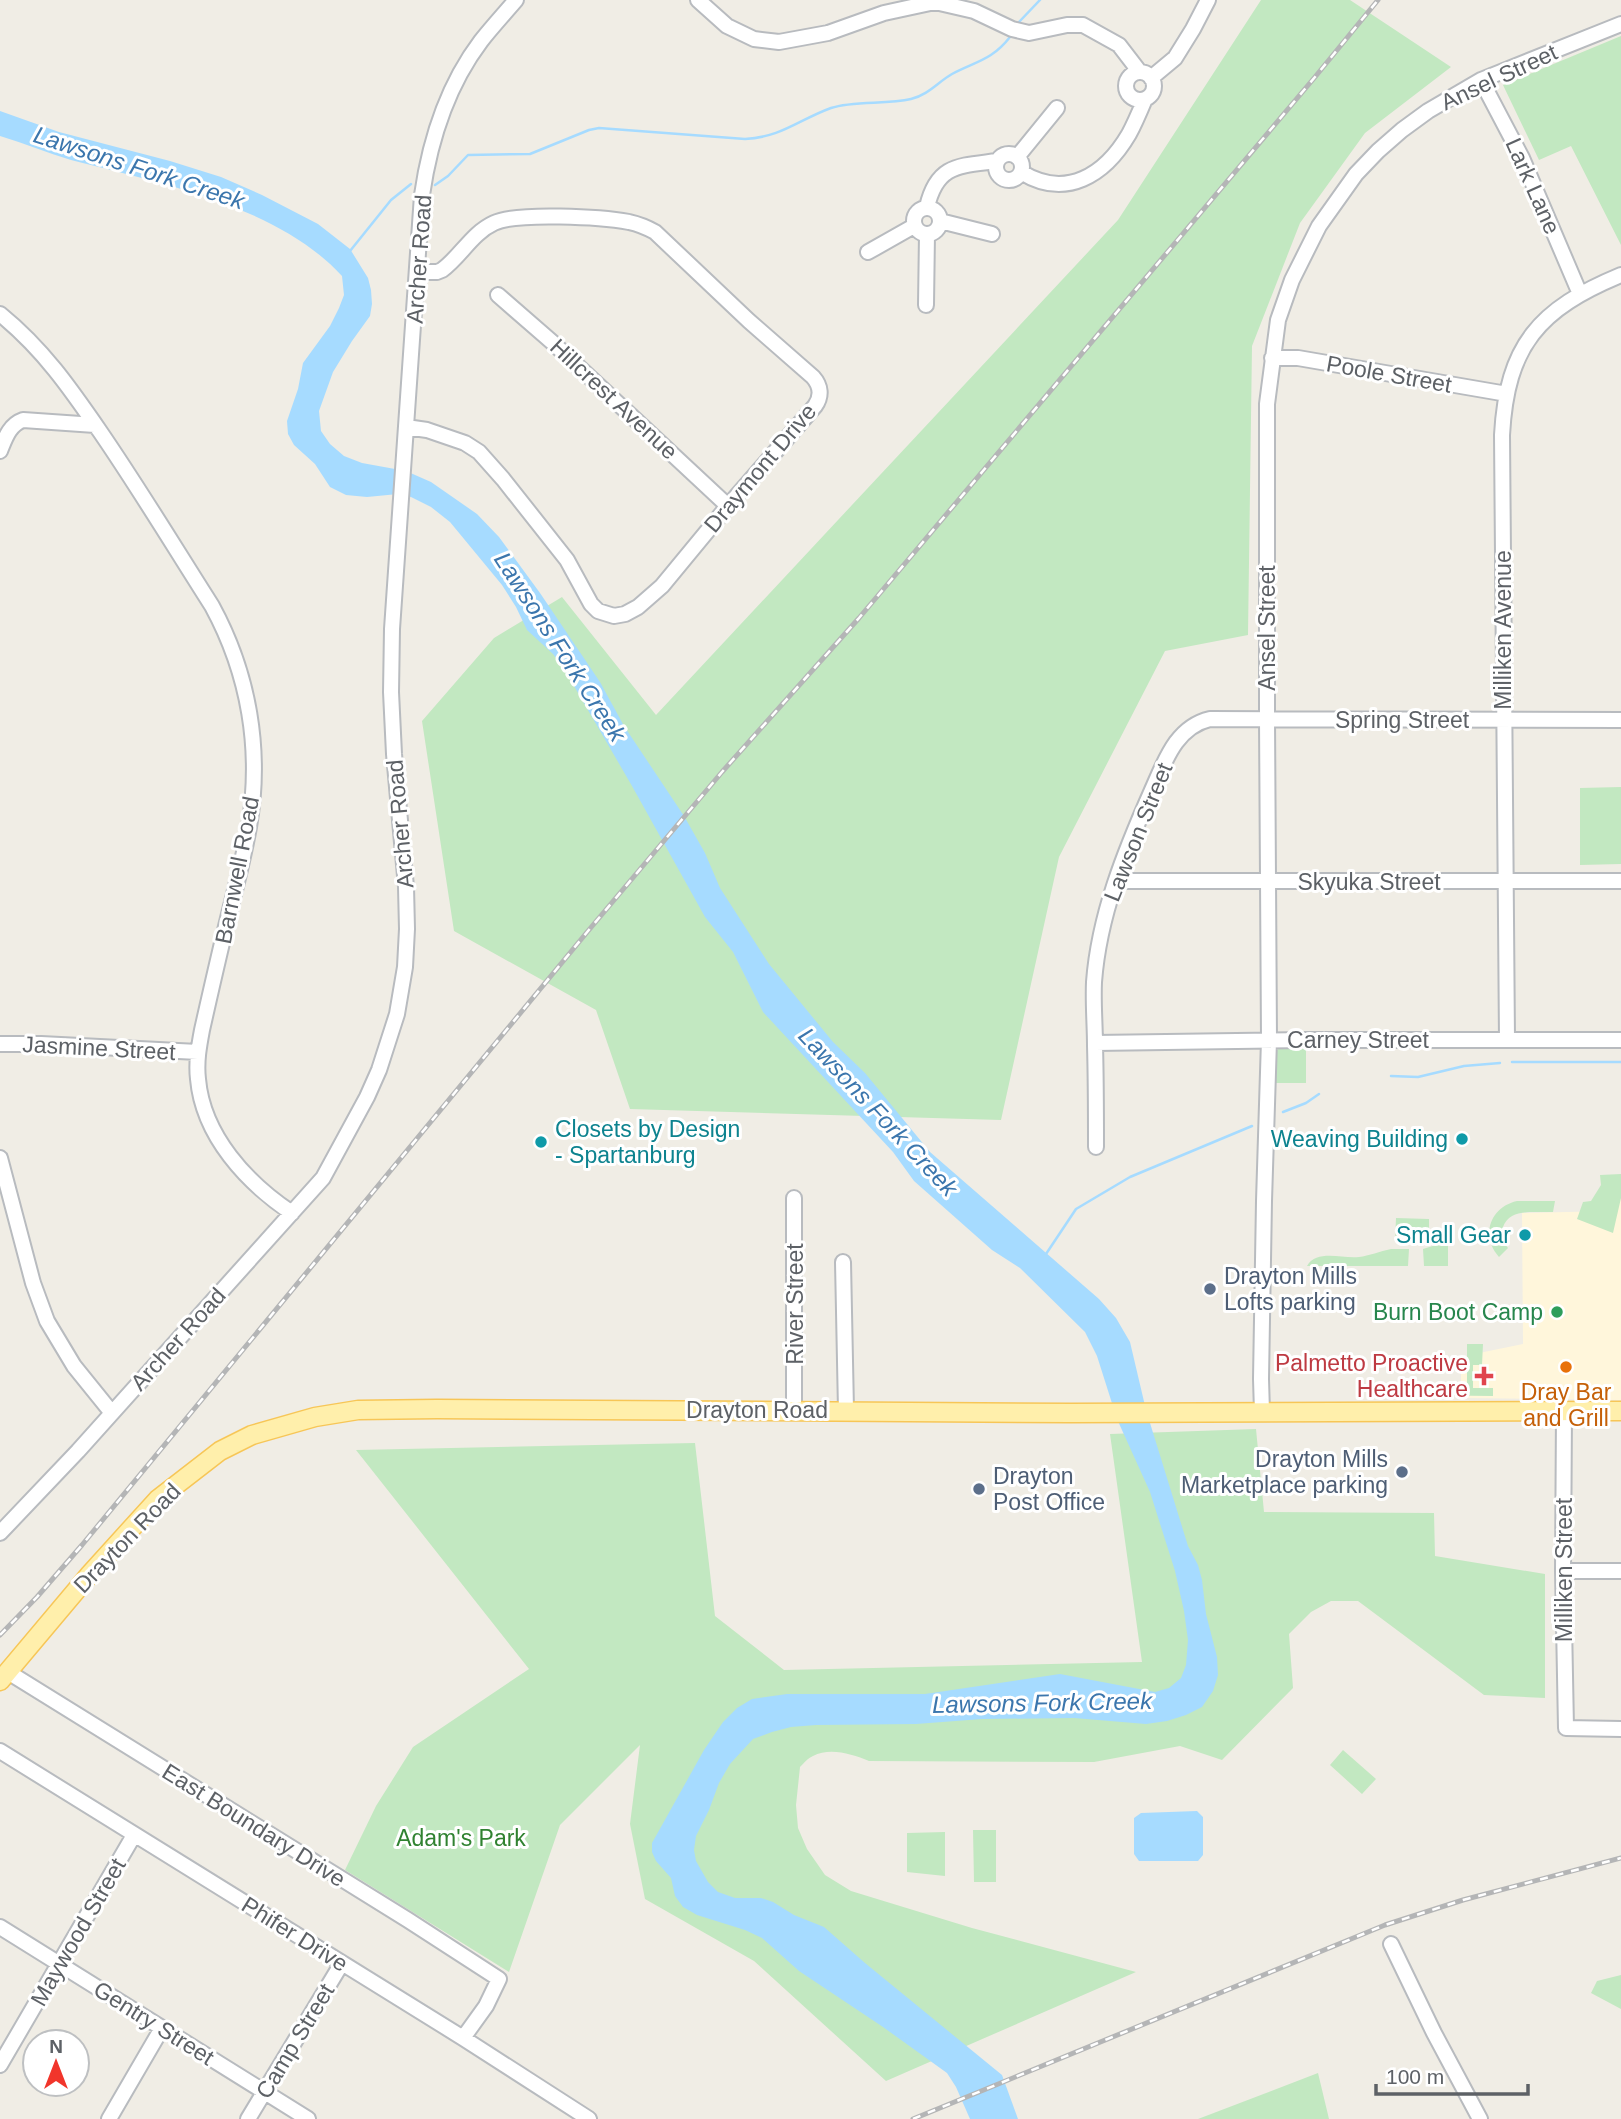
<svg xmlns="http://www.w3.org/2000/svg" width="1621" height="2119" font-family="Arial,sans-serif">
<rect width="100%" height="100%" fill="#f0ede5"/>
<path fill="#fff6db" d="M1621 1183V1400L1461 1398V1364L1479 1353 1523 1344 1522 1213 1611 1211Z"/>
<path fill="#c2e8c1" d="M1261 0H1350L1451 67 1365 133 1300 223 1252 346 1248 635 1165 651 1059 857 1001 1120 630 1109 596 1010 454 931 422 721 494 638 562 597 656 715 1118 220Z
M1621 36V245L1571 146 1539 160 1503 85Z
M1621 787V864L1580 865V788Z
M1282 1046H1306V1083H1274V1053Z
M1621 1174V1198L1613 1233 1577 1219 1583 1202 1591 1201 1601 1185 1600 1175Z
M1517 1201H1555L1553 1212C1536 1213 1510 1207 1503 1227 1501 1236 1502 1241 1508 1248L1499 1257C1480 1236 1490 1207 1517 1201Z
M1396 1218 1429 1219V1236L1426 1242H1395Z
M1439 1244H1448V1266H1424L1423 1249Z
M1391 1249H1409L1408 1266H1307C1317 1249 1342 1259 1359 1257 1369 1256 1380 1251 1391 1249Z
M1467 1344H1483L1482 1365H1473V1388H1493V1396L1404 1395V1388H1467Z
M1256 1429 1264 1512 1434 1513 1435 1556 1545 1574V1698L1484 1695 1358 1601H1331L1311 1612 1289 1634 1293 1688 1222 1760 1180 1746 1094 1762 869 1761C852 1754 830 1747 813 1756 808 1758 804 1763 800 1767L796 1805 798 1828 807 1849 825 1875 851 1891 972 1928 1136 1972 886 2081 754 1961 645 1899 630 1824 640 1745 560 1825 509 1972 345 1870 376 1806 413 1747 529 1669 356 1450 695 1443 715 1616 784 1670 1142 1662 1110 1434Z
M1343 1750 1376 1779 1362 1794 1330 1765Z
M973 1830H996V1882H974Z
M945 1832V1876L907 1872V1833Z
M1621 1975V2009L1591 1993 1597 1981Z
M1318 2073 1329 2119H1198Z"/>
<path fill="#a6dbff" d="M0 111 59 132 170 161 221 177 262 195 318 224 350 249 368 278 371 290 372 304 370 316 352 341 333 372 319 411 321 431 330 444 344 456 362 463 406 471 431 482 477 514 499 537 540 593 600 682 624 726 684 816 705 853 720 888 769 964 833 1042 865 1073 930 1152 1099 1299 1116 1318 1130 1342 1146 1410 1188 1546 1198 1565 1202 1580 1206 1614 1217 1657 1218 1675 1213 1691 1202 1707 1186 1715 1167 1721 1146 1724 1074 1718 982 1719 916 1724 816 1725 791 1727 772 1732 753 1739 730 1764 719 1783 709 1810 696 1836 694 1850 696 1861 708 1882 718 1892 735 1898H761L773 1902 794 1915 824 1927 865 1963 1002 2075 1018 2119H970L956 2087 947 2073 883 2027 799 1971 762 1938 745 1930 697 1915 683 1907 675 1896 671 1878 656 1861 652 1852V1843L704 1750 723 1722 737 1708 752 1699 787 1694H925L1060 1674 1155 1692 1169 1688 1181 1678 1186 1665 1188 1640 1184 1611 1175 1571 1150 1492 1117 1419 1097 1356 1085 1332 1020 1268 992 1250 914 1181 893 1152 763 1012 733 952 705 917 632 786 563 667 553 654 527 630 516 607 502 585 450 522 431 507 411 497 398 494 367 497 346 495 330 487 315 464 294 445 288 434 287 421 298 389 303 363 330 326 339 308 344 295 342 276C278 206 160 183 71 160 47 153 24 143 0 136Z
M1197 1811 1203 1817V1855L1198 1861H1139L1134 1854V1818L1141 1813Z"/>
<g fill="none" stroke-linecap="round" stroke-linejoin="round">
<path stroke="#a6dbff" stroke-width="2.5" d="M1019 22 1040 0
M435 185 448 176 468 155 530 154 589 130 599 128 745 139C782 137 798 120 831 108 854 100 886 105 911 99 928 95 938 82 952 74 977 61 992 60 1010 37
M350 251 391 200 411 184
M1512 1062H1621
M1391 1076 1418 1077 1464 1066 1500 1063
M1283 1112 1306 1103 1319 1094
M1046 1254 1076 1209 1130 1177 1252 1126"/>
<g stroke="#b8bbbf" stroke-width="18">
<path id="minor" d="M698 0 727 26 754 39 779 42 828 33 884 13 935 2 974 11 1012 29 1029 33 1067 25H1083L1119 45 1139 71
M1126 86a14 14 0 1 1 28 0a14 14 0 1 1-28 0Z
M1151 78 1175 58 1193 29 1208 0
M1481 80 1522 158 1580 294
M996 167a13 13 0 1 1 26 0a13 13 0 1 1-26 0Z
M1017 157 1057 108
M1021 172C1066 200 1105 175 1129 134 1135 123 1140 111 1145 99
M927 207C937 164 959 166 997 161
M914 221a13 13 0 1 1 26 0a13 13 0 1 1-26 0Z
M940 221 992 234
M868 252 914 226
M498 295 552 342 728 506
M926 305 927 234
M0 314C43 349 70 388 101 433 140 490 175 548 212 606 249 674 262 750 249 827 244 855 237 883 230 910 220 950 211 990 202 1030 199 1046 196 1062 198 1079 203 1136 247 1183 292 1213
M1272 358H1298L1507 394
M406 427 427 430 465 443 479 452 503 479 567 560 591 604 598 611 614 616 625 614 638 607 662 586 728 506 815 406C822 396 821 386 813 377L749 321 655 232C646 227 638 224 629 222 602 217 517 212 494 223 472 233 461 256 442 270L437 272H417
M0 451C5 439 9 425 23 420L95 425
M1116 881H1621
M1507 1040 1502 435C1507 345 1539 309 1621 275
M1095 1043 1307 1040H1621
M0 1044H41L198 1052
M1096 1147C1096 1113 1096 1080 1095 1046 1095 1025 1093 1004 1094 982 1099 915 1125 851 1152 790 1165 761 1176 727 1210 719L1621 720
M0 1158 33 1283 47 1321 74 1366 112 1413
M794 1198V1410
M843 1262 846 1410
M1262 1412 1261 1379 1264 1201 1269 1040 1267 719V404L1278 320 1292 280 1319 226 1356 174 1378 151 1402 130 1428 111 1481 80 1621 24
M1564 1412 1563 1571 1566 1728 1621 1729
M0 1533 78 1451 323 1178 367 1097 379 1070 397 1014 405 967 407 929 406 887 394 754 391 692 392 629 422 195C430 140 447 86 481 41 492 27 504 14 516 0
M1563 1571H1621
M8 1672 408 1920 499 1979 486 2006 463 2038
M0 1751 463 2038 589 2119
M0 1927 308 2119
M1391 1944 1434 2033 1480 2119
M0 2065 134 1835
M109 2119 162 2028
M248 2119 342 1963"/>
</g>
<g stroke="#f7c657" stroke-width="21">
<path id="major" d="M0 1681 90 1574 158 1499 220 1451 252 1435 315 1417 358 1410 437 1409 1071 1413 1621 1411"/>
</g>
<use href="#minor" stroke="#fff" stroke-width="14"/>
<use href="#major" stroke="#ffefab" stroke-width="18"/>
<g stroke="#b4b5b6" stroke-width="5">
<path id="rail" d="M0 1635 37 1597 82 1545 588 931 722 772 859 618 1315 77 1378 0
M913 2119 1385 1925 1463 1900 1621 1858"/>
</g>
<use href="#rail" stroke="#fff" stroke-width="2.5" stroke-dasharray="8" stroke-linecap="butt"/>
</g>
<g fill="#0f9aa8" stroke="#fff" stroke-width="2.5">
<circle cx="1462" cy="1139" r="7"/>
<circle cx="541" cy="1142" r="7"/>
<circle cx="1525" cy="1235" r="7"/>
</g>
<g fill="#5c6f8a" stroke="#fff" stroke-width="2.5">
<circle cx="1210" cy="1289" r="7"/>
<circle cx="1402" cy="1472" r="7"/>
<circle cx="979" cy="1489" r="7"/>
</g>
<circle fill="#2e9e5b" stroke="#fff" stroke-width="2.5" cx="1557" cy="1312" r="7"/>
<circle fill="#e8710a" stroke="#fff" stroke-width="2.5" cx="1566" cy="1367" r="7"/>
<path fill="#e0444e" stroke="#fff" stroke-width="2.5" d="M1480.5 1365.5h7v7h7v7h-7v7h-7v-7h-7v-7h7z"/>
<g text-anchor="middle" stroke-width="6" stroke-linejoin="round" paint-order="stroke">
<g font-size="23" fill="#5d6166" stroke="#fff">
<text transform="translate(1499 77) rotate(-25)" y="8">Ansel Street</text>
<text transform="translate(1533 186) rotate(66)" y="8">Lark Lane</text>
<text transform="translate(419 259) rotate(-86)" y="8">Archer Road</text>
<text transform="translate(1389 374) rotate(10)" y="8">Poole Street</text>
<text transform="translate(614 399) rotate(43)" y="8">Hillcrest Avenue</text>
<text transform="translate(760 468) rotate(-50)" y="8">Draymont Drive</text>
<text transform="translate(1267 628) rotate(-90)" y="8">Ansel Street</text>
<text transform="translate(1503 630) rotate(-90)" y="8">Milliken Avenue</text>
<text x="1402" y="728">Spring Street</text>
<text transform="translate(400 824) rotate(-95)" y="8">Archer Road</text>
<text transform="translate(1138 832) rotate(-68)" y="8">Lawson Street</text>
<text transform="translate(237 870) rotate(-79)" y="8">Barnwell Road</text>
<text x="1369" y="890">Skyuka Street</text>
<text x="1358" y="1048">Carney Street</text>
<text transform="translate(99 1048) rotate(3)" y="8">Jasmine Street</text>
<text transform="translate(795 1304) rotate(-90)" y="8">River Street</text>
<text transform="translate(178 1339) rotate(-48)" y="8">Archer Road</text>
<text x="757" y="1418">Drayton Road</text>
<text transform="translate(127 1538) rotate(-46)" y="8">Drayton Road</text>
<text transform="translate(1564 1570) rotate(-90)" y="8">Milliken Street</text>
<text transform="translate(254 1825) rotate(32)" y="8">East Boundary Drive</text>
<text transform="translate(78 1932) rotate(-60)" y="8">Maywood Street</text>
<text transform="translate(295 1934) rotate(32)" y="8">Phifer Drive</text>
<text transform="translate(154 2023) rotate(32)" y="8">Gentry Street</text>
<text transform="translate(295 2041) rotate(-59)" y="8">Camp Street</text>
</g>
<g font-size="23" fill="#0d838f" stroke="#fff" text-anchor="end">
<text x="555" y="1137" text-anchor="start">Closets by Design<tspan x="555" dy="26">- Spartanburg</tspan></text>
<text x="1448" y="1147">Weaving Building</text>
<text x="1511" y="1243">Small Gear</text>
</g>
<g font-size="23" fill="#4e5e75" stroke="#fff" text-anchor="start">
<text x="1224" y="1284">Drayton Mills<tspan x="1224" dy="26">Lofts parking</tspan></text>
<text x="1388" y="1467" text-anchor="end">Drayton Mills<tspan x="1388" dy="26">Marketplace parking</tspan></text>
<text x="993" y="1484">Drayton<tspan x="993" dy="26">Post Office</tspan></text>
</g>
<g font-size="23" fill="#27864d" stroke="#fff" text-anchor="end">
<text x="1543" y="1320">Burn Boot Camp</text>
</g>
<g font-size="23" fill="#be3a42" stroke="#fff" text-anchor="end">
<text x="1468" y="1371">Palmetto Proactive<tspan x="1468" dy="26">Healthcare</tspan></text>
</g>
<g font-size="23" fill="#c56008" stroke="#fff">
<text x="1566" y="1400">Dray Bar<tspan x="1566" dy="26">and Grill</tspan></text>
</g>
<g font-size="23" fill="#308231" stroke="#fff">
<text x="461" y="1846">Adam's Park</text>
</g>
<g font-size="24" font-style="italic" fill="#3b76ad" stroke="#fff">
<text transform="translate(139 168) rotate(18)" y="8">Lawsons Fork Creek</text>
<text transform="translate(560 647) rotate(57)" y="8">Lawsons Fork Creek</text>
<text transform="translate(878 1112) rotate(47)" y="8">Lawsons Fork Creek</text>
<text transform="translate(1042 1703) rotate(-1)" y="8">Lawsons Fork Creek</text>
</g>
</g>
<g transform="translate(56 2063)"><circle r="33" fill="#ffffff" stroke="#bec0c2" stroke-width="2"/>
<path d="M0-5L12 26L0 18L-12 26Z" fill="#f1352b"/>
<text y="-10" font-size="19" font-weight="bold" text-anchor="middle" fill="#5d6166">N</text>
</g>
<path d="M1376 2084v10h152v-10" fill="none" stroke="#5d6166" stroke-width="3.5"/>
<text x="1386" y="2084" font-size="21" fill="#5d6166" stroke="#ffffff" stroke-width="5" paint-order="stroke">100 m</text>
</svg>
